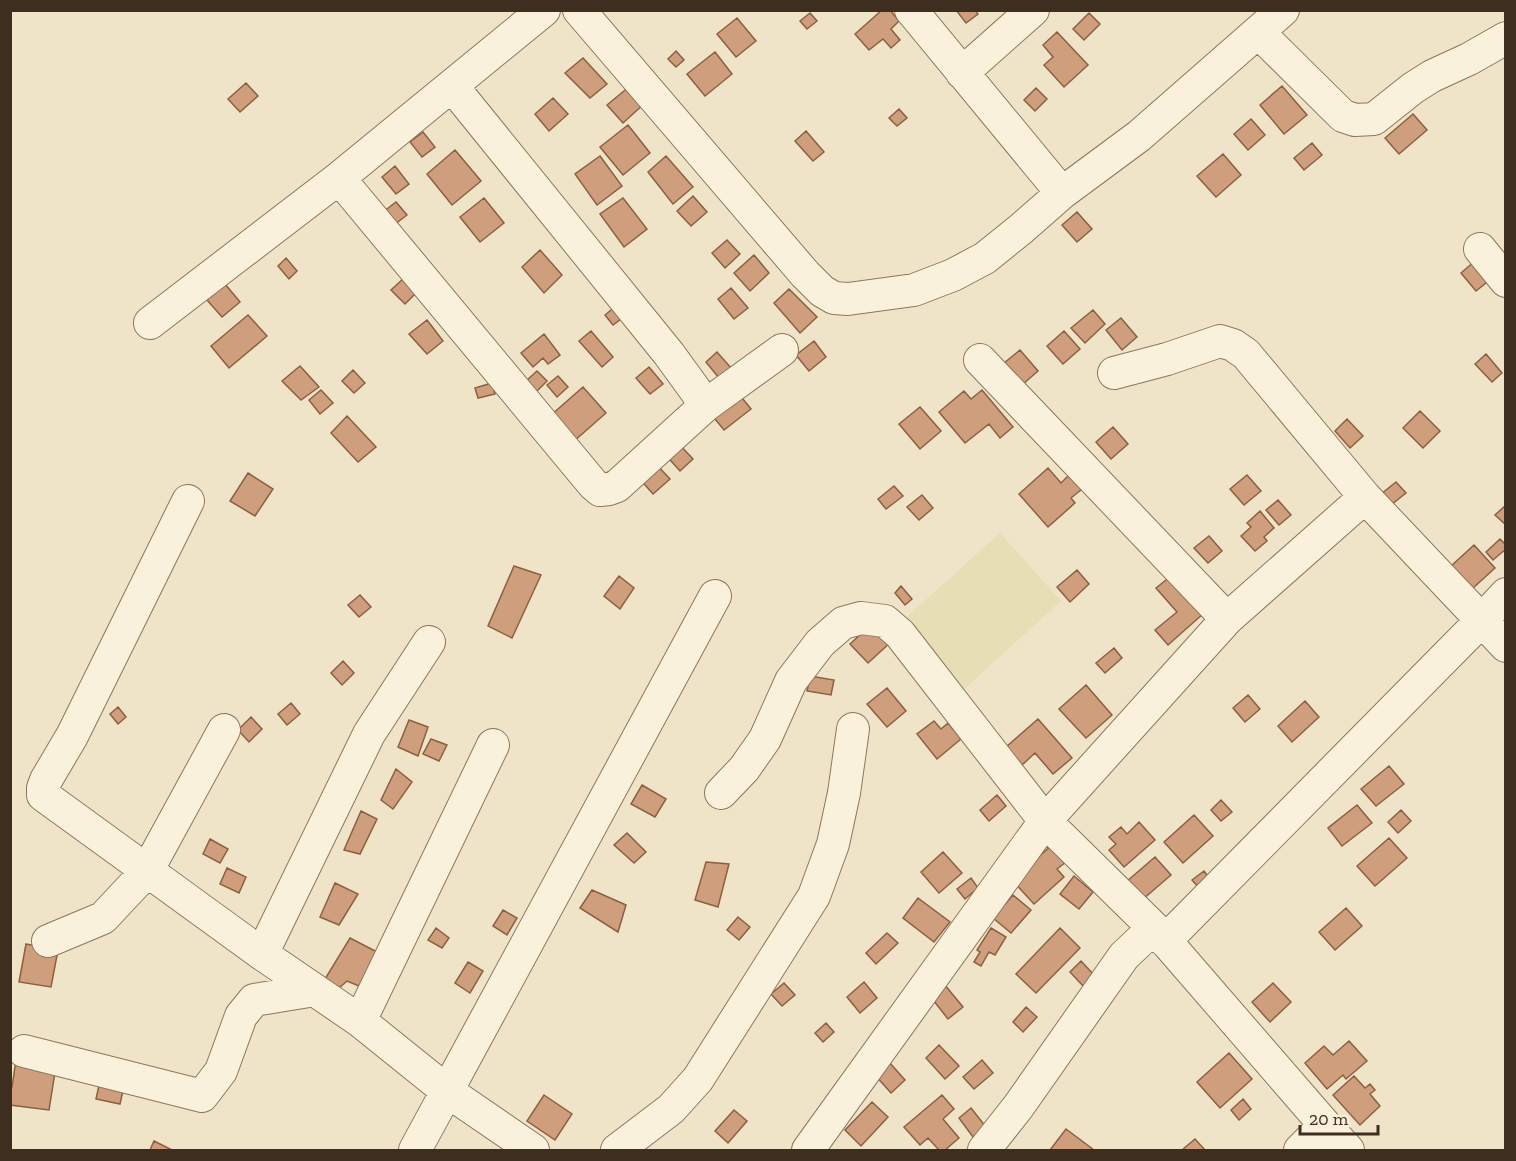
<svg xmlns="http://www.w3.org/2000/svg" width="1516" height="1161" font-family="'Zilla Slab',serif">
<rect width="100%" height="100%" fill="#f0e4c8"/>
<path fill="#e6deb5" d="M1000 533 1061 601 962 691 901 622Z"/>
<path fill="#cf9f7d" stroke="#8d5f41" stroke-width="1.5" d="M882 10H890L899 21 891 29 900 40 891 48 883 39 869 50 855 34Z
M956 10H975L978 14 966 23Z
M810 13 817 21 807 29 800 21Z
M1089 13 1100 24 1084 40 1073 29Z
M737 18 756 41 736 57 717 34Z
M1057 32 1088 65 1064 87 1044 65 1053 57 1043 45Z
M676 51 684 60 676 67 668 59Z
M715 52 732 74 705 96 687 74Z
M583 58 607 84 590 98 565 73Z
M246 83 258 96 240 112 228 99Z
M630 86 645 103 623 123 607 105Z
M1282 86 1307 115 1284 134 1260 105Z
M1036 88 1047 99 1035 111 1024 100Z
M553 98 568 114 549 131 535 114Z
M899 109 907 118 897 126 889 118Z
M1413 114 1427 130 1399 154 1385 138Z
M1251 119 1265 135 1248 150 1234 134Z
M628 125 650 153 623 175 600 147Z
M806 131 824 152 813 161 795 141Z
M423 132 435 147 422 157 410 142Z
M1312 143 1322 155 1304 170 1294 158Z
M455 150 481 181 452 205 427 174Z
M1223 154 1241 175 1216 197 1197 176Z
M600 156 622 186 597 205 575 174Z
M666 156 693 187 673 204 648 172Z
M395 166 409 184 396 194 382 177Z
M693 196 707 212 691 226 677 211Z
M484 198 504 223 480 242 460 217Z
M623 198 647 229 624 247 600 214Z
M396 202 407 215 394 225 383 212Z
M1077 212 1092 229 1077 242 1062 225Z
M727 240 740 254 725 268 712 253Z
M540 250 562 275 544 293 522 267Z
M754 255 769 273 750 291 734 273Z
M286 258 297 271 289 279 278 266Z
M1476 260 1491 279 1476 291 1461 273Z
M404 278 417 292 405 304 391 290Z
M225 284 240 302 222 317 207 300Z
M731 288 748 308 734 319 718 299Z
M789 289 817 317 800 333 774 303Z
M617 305 625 316 613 325 605 315Z
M1093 310 1105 324 1085 343 1071 328Z
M248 315 267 336 229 368 211 346Z
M1121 318 1137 337 1122 350 1106 330Z
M427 320 443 341 427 354 409 334Z
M591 331 613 357 602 367 579 341Z
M1064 331 1080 349 1063 364 1047 346Z
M544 334 560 355 548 364 543 358 533 367 521 353Z
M814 341 826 357 809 371 796 355Z
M1020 350 1038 371 1022 385 1004 363Z
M717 352 732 369 719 378 706 362Z
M1486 354 1502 373 1492 382 1475 364Z
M300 366 319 387 301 400 282 381Z
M649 367 663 384 650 394 636 378Z
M353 370 365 383 354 393 342 381Z
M537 371 547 381 536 392 526 381Z
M558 376 568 387 557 397 547 385Z
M492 383 495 394 478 398 475 388Z
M583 387 606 413 573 442 550 416Z
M321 390 333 403 320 414 309 400Z
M982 390 1013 427 1000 438 989 424 965 443 939 412 964 391 971 399Z
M738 393 751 409 724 430 711 414Z
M920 407 941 431 920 449 899 424Z
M1420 411 1440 431 1423 448 1403 428Z
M347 416 376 447 358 462 331 433Z
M1347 419 1363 436 1350 448 1335 431Z
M1113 427 1128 444 1111 459 1096 442Z
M677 442 693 459 680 471 664 453Z
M654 462 670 479 653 494 638 477Z
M1048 468 1061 483 1069 475 1082 489 1071 498 1075 503 1048 527 1019 494Z
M248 473 273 489 255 516 230 501Z
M1247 475 1261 491 1244 505 1230 489Z
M1396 482 1406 493 1391 505 1381 494Z
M894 486 903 496 886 509 878 499Z
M922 495 933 508 919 520 907 507Z
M1278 500 1291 515 1279 525 1266 510Z
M1506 505V525L1495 515Z
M1260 511 1274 528 1264 537 1267 541 1255 551 1241 536 1251 527 1247 523Z
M1209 536 1222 551 1208 563 1194 548Z
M1500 539 1506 545V549L1493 560 1486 552Z
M1474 545 1495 568 1472 589 1451 566Z
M514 566 541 575 512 638 488 626Z
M1077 570 1089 584 1070 602 1057 587Z
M619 576 634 588 620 609 604 596Z
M1171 576 1204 613 1168 645 1155 630 1177 612 1156 588Z
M901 586 912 599 905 605 895 593Z
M360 595 371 607 359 617 348 605Z
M875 621 893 640 868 663 850 644Z
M1114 648 1122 658 1105 673 1096 663Z
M343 661 354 673 342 685 331 673Z
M810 676 834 680 831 695 807 691Z
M1086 685 1112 715 1086 738 1059 709Z
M887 688 906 711 887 727 867 704Z
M1248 695 1260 709 1245 722 1233 708Z
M1305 701 1319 717 1292 742 1278 726Z
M291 703 300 714 287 725 278 714Z
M118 707 126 717 118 724 110 714Z
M251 717 262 729 249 742 238 730Z
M1038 719 1072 758 1053 774 1035 753 1022 765 1006 747Z
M409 720 428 727 418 756 398 747Z
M934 721 941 729 948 723 961 739 937 759 917 734Z
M431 739 447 745 439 761 423 754Z
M1389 766 1404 784 1376 806 1361 789Z
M396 769 412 782 393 809 381 800Z
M642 785 666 799 655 817 631 804Z
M997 795 1006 806 989 821 980 810Z
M1221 800 1232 812 1221 821 1211 810Z
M1357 805 1372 823 1342 846 1328 828Z
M1401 810 1411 821 1398 833 1388 822Z
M361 811 377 819 360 854 344 850Z
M1194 815 1213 836 1183 863 1164 842Z
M1139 822 1155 840 1124 867 1109 850 1116 844 1109 837 1121 827 1127 834Z
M627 833 646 852 634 863 614 845Z
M1389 838 1407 858 1375 886 1357 866Z
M210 839 228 849 220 863 203 854Z
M1052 845 1066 862 1057 869 1064 877 1034 904 1012 880Z
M943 852 962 873 939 893 921 872Z
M1155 857 1171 875 1142 900 1126 882Z
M706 862 729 864 718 907 695 900Z
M227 868 246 877 239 893 220 884Z
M1204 871 1212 882 1201 890 1192 880Z
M1074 876 1093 892 1079 909 1060 894Z
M971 878 978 888 965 899 957 889Z
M335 883 358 894 339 925 320 917Z
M592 890 626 905 618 932 580 908Z
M1013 895 1031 910 1011 933 993 918Z
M918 898 950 922 934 942 903 918Z
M1346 908 1362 926 1335 950 1319 932Z
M503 910 517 918 507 935 493 926Z
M738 917 750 927 739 940 727 930Z
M436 928 449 938 442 948 428 940Z
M991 928 1006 937 995 955 989 952 981 966 974 962 980 952 977 950Z
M1060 928 1080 948 1036 993 1016 974Z
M887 933 898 943 876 964 866 953Z
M350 938 381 954 359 986 347 981 339 988 325 979Z
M26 944 58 950 51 987 19 982Z
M1081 961 1094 975 1083 986 1070 972Z
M468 962 483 971 470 993 455 983Z
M864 982 877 998 860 1013 847 997Z
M784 983 795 995 782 1006 771 994Z
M1273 983 1291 1002 1270 1022 1252 1002Z
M944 984 963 1007 948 1019 930 996Z
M1026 1007 1037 1017 1023 1032 1013 1022Z
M826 1023 834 1032 823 1042 815 1033Z
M1349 1041 1367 1061 1346 1079 1343 1075 1327 1089 1305 1063 1324 1046 1333 1055Z
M939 1045 959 1066 945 1079 926 1058Z
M1229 1053 1252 1079 1220 1108 1197 1082Z
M16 1060 56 1066 49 1110 10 1105V1087H12Z
M982 1060 993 1073 974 1089 963 1077Z
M889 1062 905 1080 891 1093 875 1075Z
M1354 1076 1365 1088 1370 1084 1375 1090 1370 1094 1380 1106 1360 1125 1333 1095Z
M100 1081 124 1086 120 1104 96 1099Z
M544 1095 572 1114 555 1140 527 1121Z
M942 1095 954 1109 943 1119 959 1138 945 1150H939L928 1138 920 1145 904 1127Z
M1243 1099 1251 1109 1239 1120 1231 1110Z
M872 1102 888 1117 861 1146 845 1130Z
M971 1108 986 1127 973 1137 959 1118Z
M734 1110 747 1121 728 1143 715 1131Z
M1066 1129 1094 1150H1050Z
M1195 1139 1205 1150H1182Z
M154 1141 172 1150H150Z"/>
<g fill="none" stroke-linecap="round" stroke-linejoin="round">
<g stroke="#8d765c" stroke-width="34">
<path id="minor" d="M579 10 805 274 822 291 834 298 848 299 914 290 953 275 985 258 1021 229 1062 193 1139 136 1283 10
M911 10 1062 193
M1258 32 1343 116 1355 120 1374 119 1413 88 1432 76 1469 59 1506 38
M962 73 1033 10
M452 86 669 354 706 405 782 350
M339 178 593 484 600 490 609 489 617 486 706 405
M1480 249 1506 281
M150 323 339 178 544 10
M980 360 1227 619
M1114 373 1167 359 1220 341 1233 345 1246 354 1365 497 1506 646
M188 501 72 736 46 780 43 788V795L262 954 360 1021 447 1091 715 596
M721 793 744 769 765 739 791 681 820 643 843 623 861 618 885 621 900 634 1045 821 1157 931 1325 1125
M48 941 103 918 147 871 224 730
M1165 941 1482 620 1506 594
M262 954 369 734 429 642
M360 1021 493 745
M24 1051 202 1096 221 1071 241 1016 254 1000 315 990
M415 1150 447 1091 533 1150
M617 1150 671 1109 698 1079 814 896 833 844 844 793 853 729
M808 1150 1045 821 1227 619 1365 497
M984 1150 1018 1107 1124 956 1142 939 1157 931
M1300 1150 1325 1125 1348 1150"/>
</g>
<use href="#minor" stroke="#faf1dc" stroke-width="32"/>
</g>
<rect width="1516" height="1161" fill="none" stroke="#3d2e20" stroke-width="24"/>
<path d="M1300 1125v9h78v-9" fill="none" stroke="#3d2e20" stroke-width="3"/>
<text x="1309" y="1125" font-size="18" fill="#3d2e20" stroke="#f7eed8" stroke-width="4.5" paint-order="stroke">20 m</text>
</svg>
